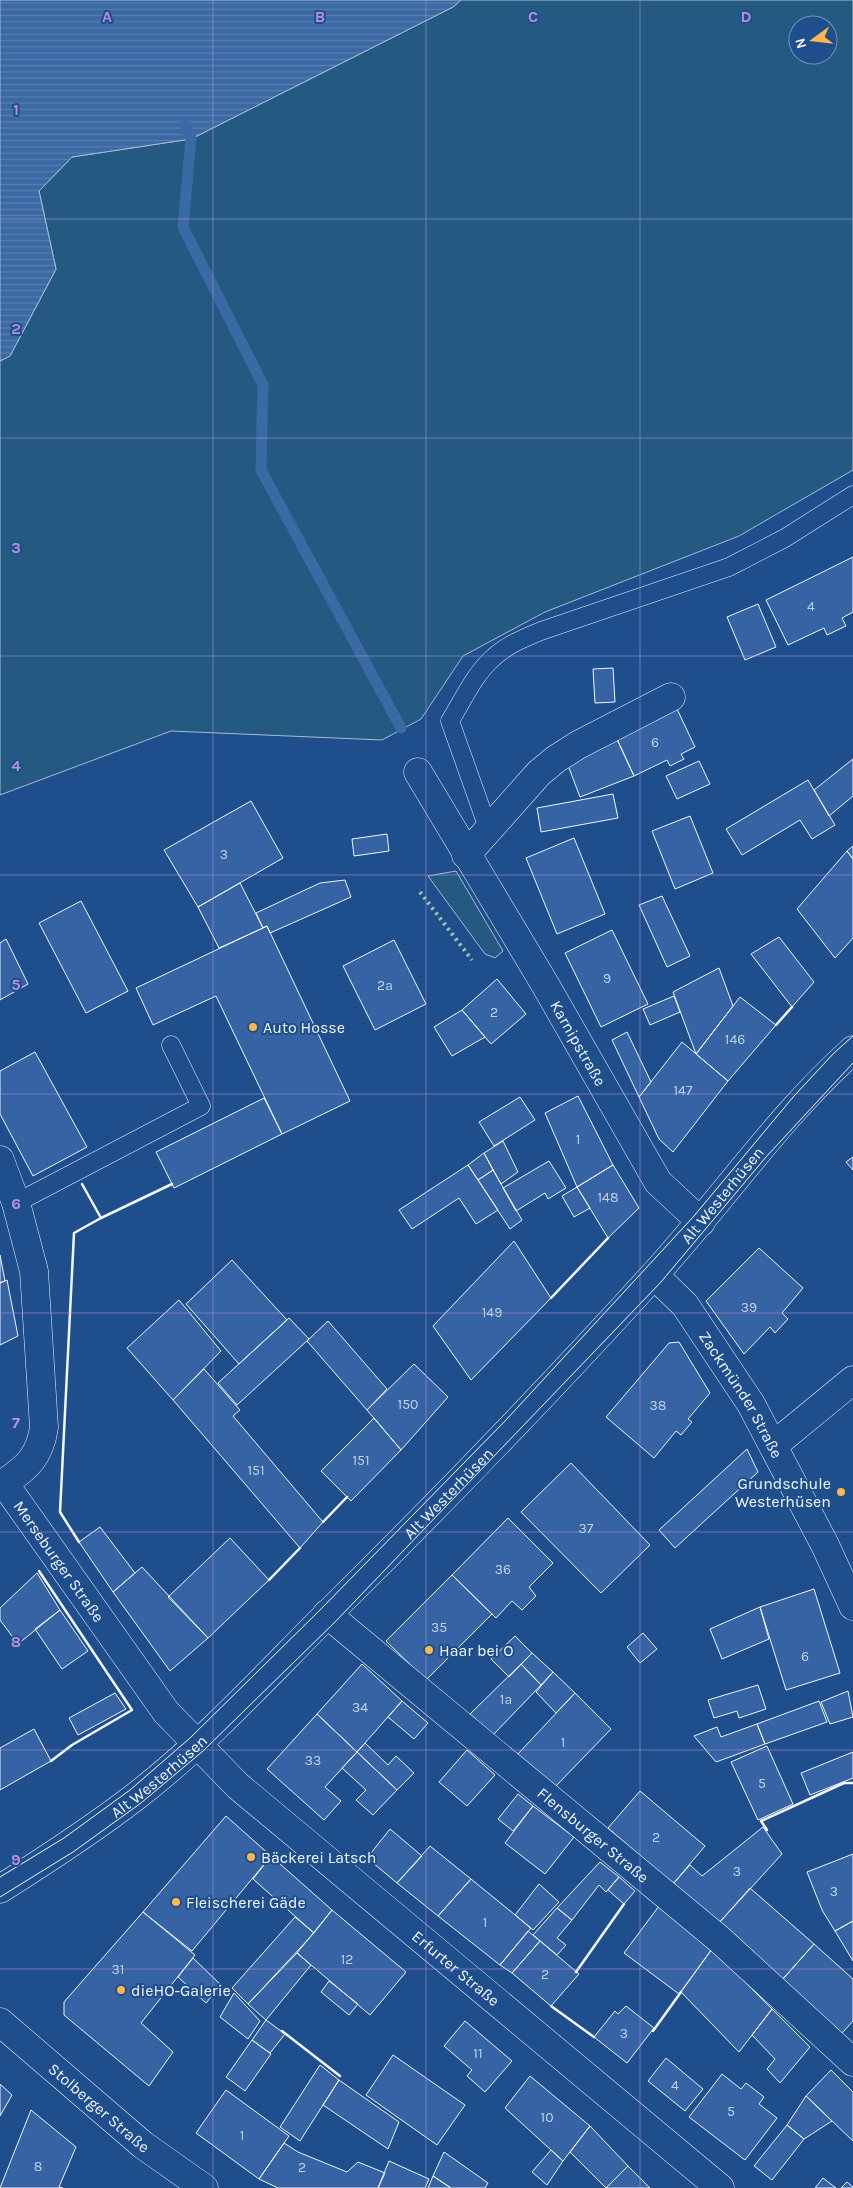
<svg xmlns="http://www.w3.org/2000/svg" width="853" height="2188" font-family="Karla,sans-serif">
<defs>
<pattern id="water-rules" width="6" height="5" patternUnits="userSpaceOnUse" patternTransform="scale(1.25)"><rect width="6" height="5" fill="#3b69a3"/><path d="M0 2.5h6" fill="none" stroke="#587fb1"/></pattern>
</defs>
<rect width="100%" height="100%" fill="#1f4e8c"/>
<path fill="#245a82" stroke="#a8bbd7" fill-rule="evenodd" d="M461 0H853V470L739 536 545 612 463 656 421 719 382 740 171 731 0 795V361L10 356 56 269 39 191 72 157 191 139 453 7ZM798 25H828V55H798Z
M456 871 503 951 495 958 485 954 428 876Z"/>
<path fill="url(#water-rules)" stroke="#a8bbd7" d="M0 0H461L453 7 191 139 72 157 39 191 56 269 10 356 0 361Z"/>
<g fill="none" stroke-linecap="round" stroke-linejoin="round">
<path stroke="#3b69a3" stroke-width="11" d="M185 126 191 139 183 227 263 385 261 470 401 728"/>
</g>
<path fill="#3563a3" stroke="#f2f6ff" d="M853 557V612L842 618 846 626 827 635 824 628 788 645 766 600Z
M758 604 776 647 745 660 727 617Z
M613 668 615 702 595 703 593 669Z
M677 709 695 747 681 754 684 759 670 766 667 760 634 776 616 737Z
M616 737 634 776 580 797 566 760Z
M853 759V796L829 816 814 790Z
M699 761 710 784 677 799 666 776Z
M808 780 835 825 812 839 800 820 742 855 726 829Z
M613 794 618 818 541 832 537 808Z
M251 801 283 858 198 907 164 850Z
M690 816 713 873 675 889 652 831Z
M387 834 389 851 354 856 352 839Z
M574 838 605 914 557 934 526 858Z
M853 846V859L847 851Z
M847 851 853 859V938L835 958 797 909Z
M345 880 351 897 270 933 267 926 263 928 256 913 320 883Z
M240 883 263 928 219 948 198 907Z
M662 896 690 956 667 967 639 905Z
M81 901 128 991 86 1013 39 923Z
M267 926 350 1101 282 1134 216 996 153 1025 136 988Z
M612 930 648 1004 601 1027 565 953Z
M779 937 814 982 792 1007 751 954Z
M6 939 28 984 0 1000V943Z
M394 940 426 1004 375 1030 343 966Z
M719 968 733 1006 696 1054 673 992Z
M497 979 526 1014 491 1044 462 1010Z
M674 996 680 1012 650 1025 643 1009Z
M740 997 776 1025 728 1081 696 1054Z
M462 1010 485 1037 452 1056 434 1027Z
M627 1032 651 1082 639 1097 612 1040Z
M682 1042 728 1081 673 1152 659 1139 639 1097Z
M35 1052 87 1147 33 1176 0 1114V1071Z
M578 1096 613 1165 577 1187 545 1113Z
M520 1097 535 1120 494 1146 479 1122Z
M264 1098 282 1134 174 1188 156 1152Z
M503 1141 518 1172 501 1184 484 1153Z
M484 1153 493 1170 478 1180 468 1165Z
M853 1157V1170L846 1162Z
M549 1161 566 1188 548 1199 545 1193 516 1211 503 1188Z
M468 1165 498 1210 476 1224 459 1198 412 1229 399 1210Z
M613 1165 639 1208 608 1238 577 1187Z
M493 1170 522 1220 510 1229 478 1180Z
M577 1187 590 1208 574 1217 562 1196Z
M514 1241 551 1298 471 1380 433 1326Z
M759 1248 803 1288 782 1313 788 1319 775 1333 770 1327 744 1354 706 1301Z
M0 1255 5 1281 0 1283Z
M232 1260 287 1320 239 1364 186 1304Z
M7 1280 18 1336 0 1345V1283Z
M179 1300 221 1351 173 1400 127 1348Z
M289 1318 309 1339 237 1405 218 1383Z
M328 1321 387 1389 367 1410 307 1341Z
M679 1342 710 1393 688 1419 692 1422 681 1435 676 1431 654 1458 606 1417 669 1343Z
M414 1364 448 1397 401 1450 367 1410Z
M204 1369 240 1410 233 1416 323 1522 300 1548 173 1400Z
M374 1418 401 1450 351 1501 321 1471Z
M747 1449 758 1472 675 1548 659 1530Z
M571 1463 650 1545 601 1593 521 1512Z
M508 1518 553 1563 529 1587 536 1596 522 1610 512 1601 496 1618 452 1575Z
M100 1527 135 1573 113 1592 79 1542Z
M230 1538 269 1580 208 1638 168 1597Z
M142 1567 208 1638 170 1671 113 1592Z
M37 1573 60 1610 18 1644 0 1620V1608Z
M452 1575 492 1614 426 1680 386 1641Z
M814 1589 840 1673 786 1690 760 1607Z
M760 1607 769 1639 722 1659 710 1629Z
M60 1610 88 1651 62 1669 35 1629Z
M643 1633 657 1649 640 1663 627 1647Z
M515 1636 532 1653 509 1677 491 1659Z
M532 1653 553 1672 541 1685 521 1664Z
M362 1664 402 1701 357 1752 317 1714Z
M521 1664 541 1685 493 1735 470 1714Z
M553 1672 575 1693 556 1713 536 1692Z
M758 1685 766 1709 739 1718 737 1711 714 1718 708 1700Z
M848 1691 853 1717 830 1724 821 1702Z
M115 1693 126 1709 78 1735 69 1718Z
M575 1693 611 1729 554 1788 516 1756Z
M402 1701 428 1723 414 1739 388 1717Z
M819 1701 827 1722 765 1744 757 1724Z
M317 1714 357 1752 325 1787 341 1801 324 1820 267 1769Z
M757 1724 765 1744 716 1762 694 1736 717 1727 721 1737Z
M34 1729 51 1761 0 1790V1748Z
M365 1743 388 1765 396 1756 414 1773 397 1790 357 1752Z
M767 1746 793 1804 758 1820 731 1762Z
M467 1750 495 1775 467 1806 439 1782Z
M357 1752 397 1790 373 1815 356 1800 366 1790 342 1768Z
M853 1752V1778L810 1795 801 1773Z
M640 1791 705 1846 673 1884 608 1828Z
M518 1794 533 1806 513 1831 498 1819Z
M533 1806 574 1837 545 1874 505 1843Z
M226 1816 271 1856 192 1951 143 1912Z
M763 1827 782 1854 718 1924 673 1884 690 1865 702 1876Z
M390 1829 422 1856 397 1883 367 1858Z
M430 1846 471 1879 438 1916 397 1883Z
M853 1854V1921L835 1931 822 1910 807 1872Z
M271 1856 332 1910 314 1933 253 1879Z
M600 1862 619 1877 606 1892 599 1885 572 1920 557 1908Z
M619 1877 635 1891 624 1904 608 1890Z
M471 1879 531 1928 500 1965 438 1916Z
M539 1884 559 1902 533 1930 515 1915Z
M750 1888 814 1944 782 1980 718 1924Z
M659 1906 712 1949 679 1994 624 1953Z
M557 1908 572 1920 557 1938 566 1945 557 1955 533 1935Z
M332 1910 406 1972 370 2015 297 1953Z
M143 1912 195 1955 141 2023 173 2052 149 2086 64 2015V2002Z
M295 1917 314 1933 248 2004 232 1988Z
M853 1921V1961L835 1931Z
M528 1931 540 1941 512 1973 500 1965Z
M540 1941 579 1974 551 2006 512 1973Z
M814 1944 853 1979V2021L842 2033 782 1980Z
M712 1949 772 2009 739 2052 681 1992Z
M297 1953 311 1965 266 2020 248 2004Z
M193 1958 221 1985 206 2003 178 1977Z
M329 1981 358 2004 349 2015 321 1992Z
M234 1993 260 2021 248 2039 220 2017Z
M626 2006 654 2028 627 2063 594 2037 615 2011 618 2014Z
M772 2009 810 2047 780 2083 767 2069 775 2059 752 2035Z
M266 2020 285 2034 270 2053 252 2040Z
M465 2021 512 2061 485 2092 467 2076 472 2070 444 2046Z
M252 2040 271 2054 245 2091 226 2077Z
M393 2055 465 2105 437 2145 366 2095Z
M666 2058 703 2089 685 2111 648 2081Z
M320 2065 339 2080 300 2141 280 2127Z
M831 2070 853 2092V2141L806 2096Z
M722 2074 741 2089 746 2083 764 2097 759 2104 777 2118 745 2160 689 2117Z
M530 2076 590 2126 563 2161 505 2108Z
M339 2080 399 2122 388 2149 323 2105Z
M0 2084 12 2095 0 2116Z
M226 2090 289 2136 259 2179 196 2133Z
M806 2096 832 2121 804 2139 787 2125Z
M31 2110 76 2147 59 2187 63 2188H0Z
M787 2125 804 2139 772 2180 754 2166Z
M590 2126 628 2166 606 2188 570 2152Z
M284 2143 298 2152 347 2172 358 2162 385 2173 378 2188H278L259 2179Z
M551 2150 563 2161 547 2185 532 2172Z
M444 2152 488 2183 485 2188H451L433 2176Z
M389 2161 429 2179 425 2188H378Z
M628 2166 650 2188H606Z
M433 2176 451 2188H428Z
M823 2178 836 2188H815Z
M847 2182 853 2187V2188H841Z"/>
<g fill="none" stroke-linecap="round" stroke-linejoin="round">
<g stroke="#f2f6ff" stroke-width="19">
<path id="service" d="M489 831 450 721C463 700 475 673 494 657 507 645 524 638 541 631L729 567 785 538 853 495
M16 1203 201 1106 171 1045"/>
</g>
<g stroke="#f2f6ff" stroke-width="29">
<g id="minor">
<path id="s1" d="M418 772 546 986 658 1182 701 1222"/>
<path d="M466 855 539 773 556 759 578 745 671 697"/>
<path id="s2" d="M0 1160 16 1203 34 1271 44 1427C40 1456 28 1467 4 1483L166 1712 238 1786 720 2188"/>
<path id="s3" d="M654 1275 685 1305 751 1404 825 1545 853 1606"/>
<path d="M774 1445 853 1380"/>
<path id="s4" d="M327 1614 719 1939 853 2062"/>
<path id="s5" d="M0 2022 143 2145 204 2188"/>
</g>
</g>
<g stroke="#f2f6ff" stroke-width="29">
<g id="secondary">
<path id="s6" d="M0 1889C46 1860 92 1830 135 1797 209 1740 273 1668 340 1602 447 1496 552 1387 653 1276 721 1202 778 1117 853 1050"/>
</g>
</g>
<use href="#service" stroke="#1f4e8c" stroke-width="18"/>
<use href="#minor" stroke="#1f4e8c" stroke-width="28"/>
<use href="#secondary" stroke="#1f4e8c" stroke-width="28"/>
<path stroke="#f2f6ff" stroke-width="1" d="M0 1877 64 1838 130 1790 190 1738 318 1612 506 1420 694 1216 794 1096 834 1053 853 1036
M0 1897 73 1852 141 1803 203 1751 335 1622 661 1282 766 1157 853 1063"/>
<path stroke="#97c8a6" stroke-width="4" stroke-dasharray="2.5 4" stroke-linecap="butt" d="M420 892 472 960"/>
<path stroke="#f2f6ff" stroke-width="2.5" d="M776 1025 792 1007
M101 1218 172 1184
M551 1298 608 1238
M323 1522 347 1497
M79 1542 60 1512 74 1233 101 1218 82 1184
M39 1571 132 1710 72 1745 51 1761
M269 1580 300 1548
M767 1830 761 1821 844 1783H853
M576 1972 624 1904
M551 2006 594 2037
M282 2031 340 2076
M653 2031 681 1992"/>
</g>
<path fill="none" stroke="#b691df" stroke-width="1" stroke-opacity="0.55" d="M213 0V2188M426 0V2188M640 0V2188M0 219H853M0 438H853M0 656H853M0 875H853M0 1094H853M0 1313H853M0 1532H853M0 1750H853M0 1969H853"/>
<g fill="#ffb74d" stroke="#1f4e8c" stroke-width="2">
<circle cx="253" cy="1027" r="5"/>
<circle cx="841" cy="1492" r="5"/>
<circle cx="429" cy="1650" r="5"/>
<circle cx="251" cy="1857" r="5"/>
<circle cx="176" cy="1902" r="5"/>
<circle cx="121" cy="1990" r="5"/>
</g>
<g text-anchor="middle" stroke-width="4" stroke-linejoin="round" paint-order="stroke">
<g font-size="14" fill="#c3d1e8">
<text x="811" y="611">4</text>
<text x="655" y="747">6</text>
<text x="224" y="859">3</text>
<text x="607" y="983">9</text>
<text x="385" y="990">2a</text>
<text x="494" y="1017">2</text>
<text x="735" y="1044">146</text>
<text x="683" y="1095">147</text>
<text x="578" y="1144">1</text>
<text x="608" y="1202">148</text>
<text x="749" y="1312">39</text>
<text x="492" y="1317">149</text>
<text x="408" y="1409">150</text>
<text x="658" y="1410">38</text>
<text x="361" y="1465">151</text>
<text x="256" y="1475">151</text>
<text x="586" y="1533">37</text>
<text x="503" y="1574">36</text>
<text x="439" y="1632">35</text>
<text x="805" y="1661">6</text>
<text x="506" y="1704">1a</text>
<text x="360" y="1712">34</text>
<text x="563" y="1747">1</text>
<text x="313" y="1765">33</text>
<text x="762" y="1788">5</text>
<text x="656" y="1842">2</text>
<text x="737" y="1876">3</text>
<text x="834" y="1896">3</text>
<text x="485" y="1927">1</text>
<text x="347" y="1964">12</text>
<text x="118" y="1974">31</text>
<text x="545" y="1979">2</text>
<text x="624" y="2038">3</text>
<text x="478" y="2058">11</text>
<text x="675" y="2090">4</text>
<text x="731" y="2116">5</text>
<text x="547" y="2122">10</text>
<text x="242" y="2140">1</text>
<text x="38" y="2171">8</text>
<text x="302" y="2172">2</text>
</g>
<g font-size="16" fill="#f2f6ff" stroke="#1f4e8c" text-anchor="start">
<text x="263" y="1033">Auto Hosse</text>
<text x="831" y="1489" text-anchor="end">Grundschule<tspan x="831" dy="18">Westerhüsen</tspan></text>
<text x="439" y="1656">Haar bei O</text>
<text x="261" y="1863">Bäckerei Latsch</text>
<text x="186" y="1908">Fleischerei Gäde</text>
<text x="131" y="1996">dieHO-Galerie</text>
</g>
<g font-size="16" fill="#f2f6ff" stroke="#1f4e8c">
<text dy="6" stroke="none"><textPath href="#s1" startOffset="315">Karnipstraße</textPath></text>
<text dy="6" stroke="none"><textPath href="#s6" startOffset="1005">Alt Westerhüsen</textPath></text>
<text dy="6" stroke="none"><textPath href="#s3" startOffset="149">Zackmünder Straße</textPath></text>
<text dy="6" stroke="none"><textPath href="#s6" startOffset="600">Alt Westerhüsen</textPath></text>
<text dy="6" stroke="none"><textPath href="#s2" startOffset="440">Merseburger Straße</textPath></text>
<text dy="6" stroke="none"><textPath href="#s6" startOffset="195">Alt Westerhüsen</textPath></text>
<text dy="6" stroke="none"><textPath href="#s4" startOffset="346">Flensburger Straße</textPath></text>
<text dy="6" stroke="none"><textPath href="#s2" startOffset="1012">Erfurter Straße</textPath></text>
<text dy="6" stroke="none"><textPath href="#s5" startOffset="131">Stolberger Straße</textPath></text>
</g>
</g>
<g font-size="16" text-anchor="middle" font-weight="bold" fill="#b691df" stroke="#1f4e8c" stroke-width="4" stroke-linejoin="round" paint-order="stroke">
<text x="107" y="22">A</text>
<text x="320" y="22">B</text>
<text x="533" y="22">C</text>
<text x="746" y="22">D</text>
<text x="16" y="115">1</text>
<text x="16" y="334">2</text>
<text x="16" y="553">3</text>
<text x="16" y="771">4</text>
<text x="16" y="990">5</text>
<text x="16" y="1209">6</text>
<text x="16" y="1428">7</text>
<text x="16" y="1647">8</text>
<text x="16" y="1865">9</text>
</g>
<g transform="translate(813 40) rotate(255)"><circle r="24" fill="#1f4e8c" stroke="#7391ba"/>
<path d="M0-4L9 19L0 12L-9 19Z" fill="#ffb74d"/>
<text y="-8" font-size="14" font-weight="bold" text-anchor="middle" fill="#f2f6ff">N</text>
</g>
</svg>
